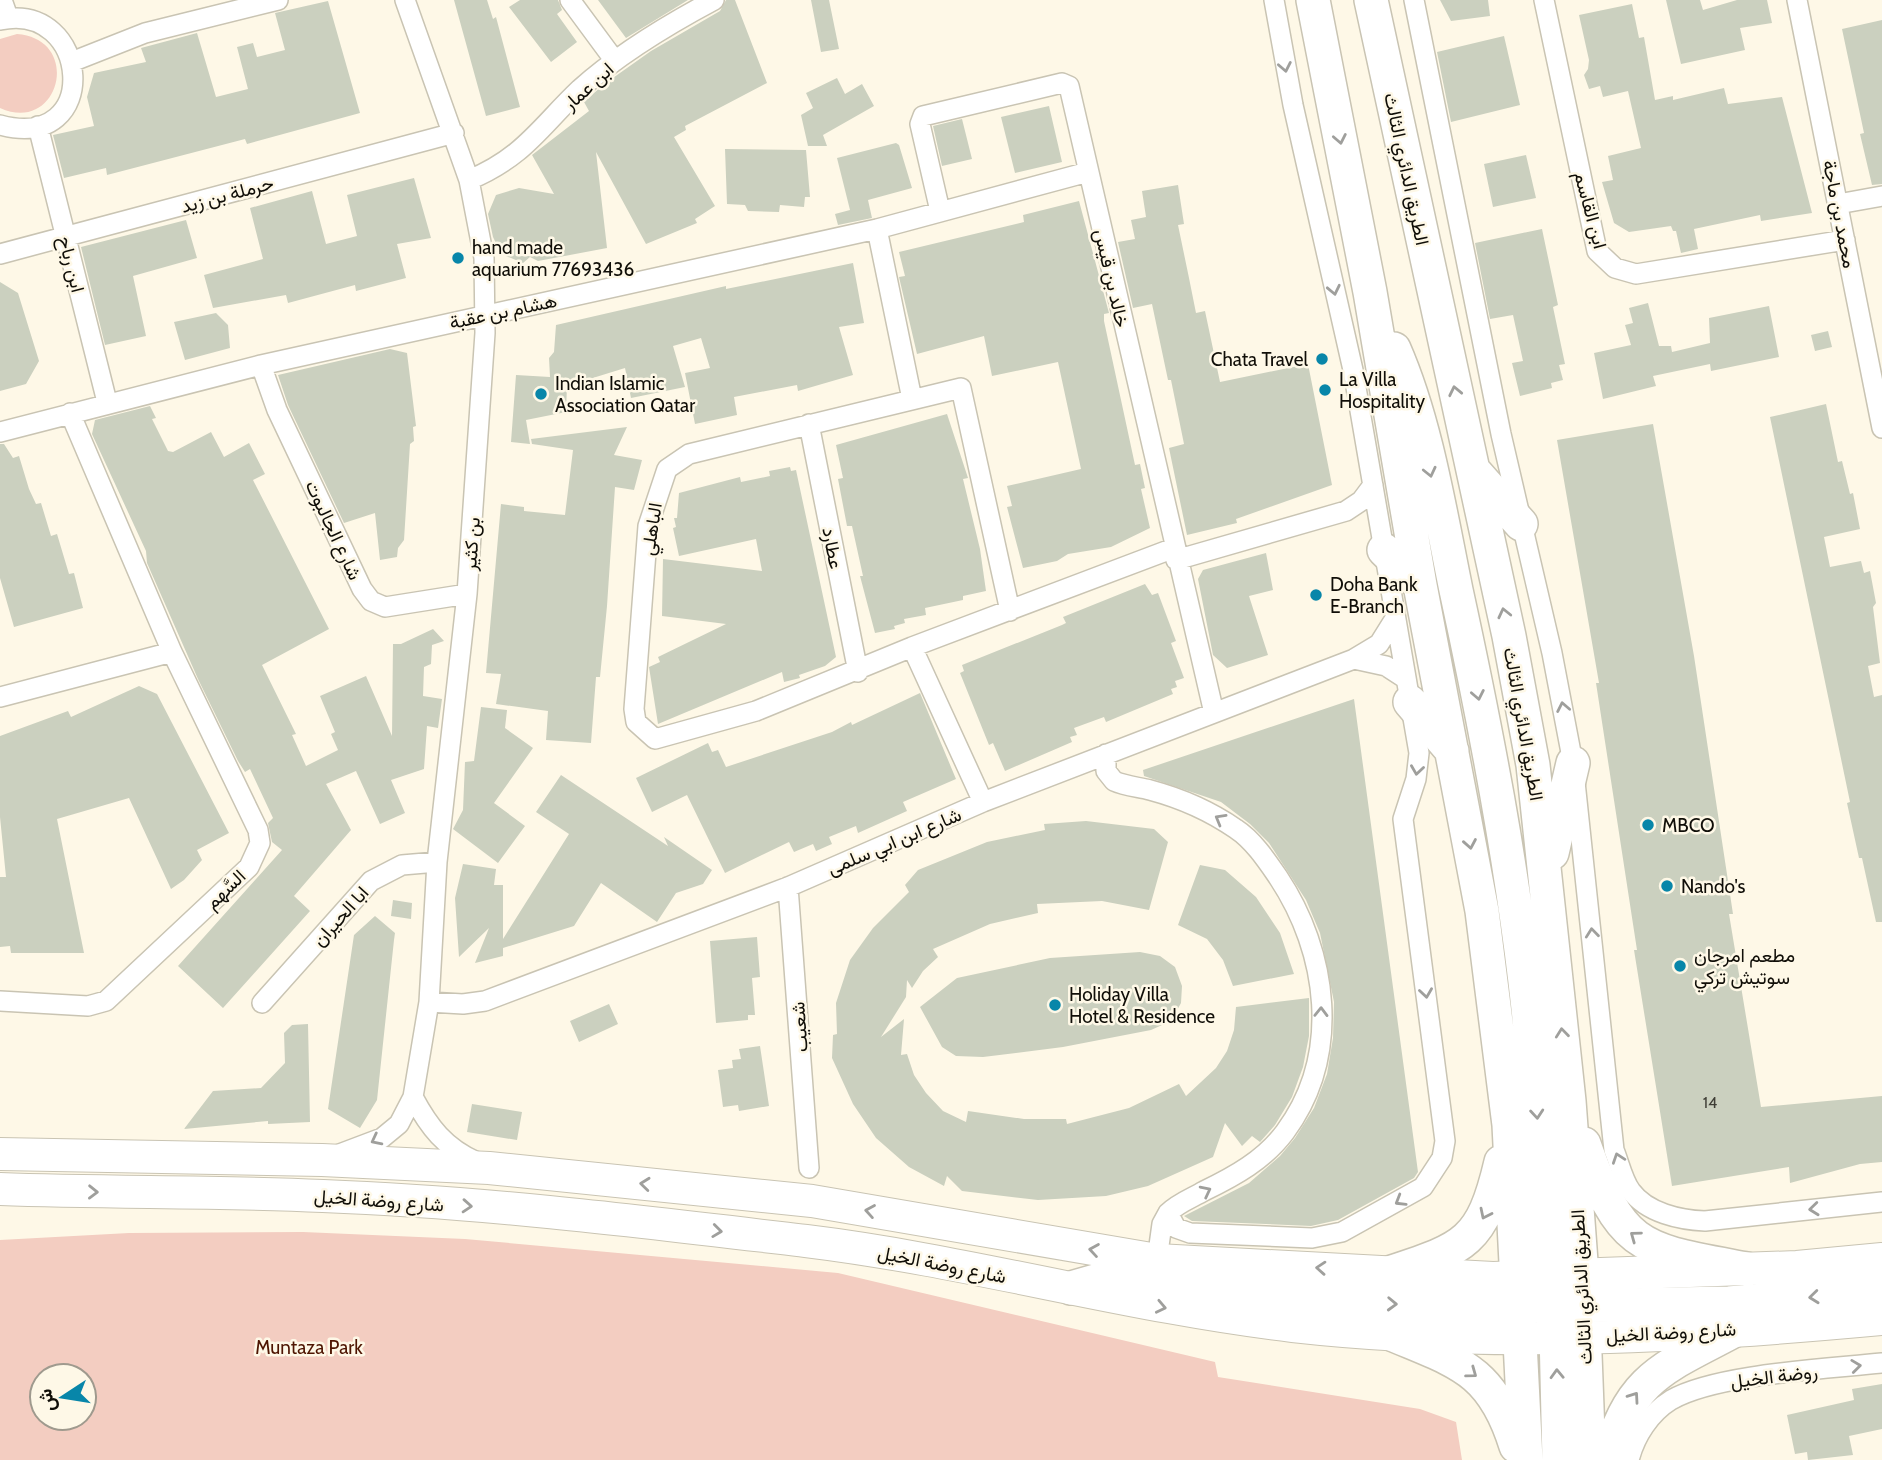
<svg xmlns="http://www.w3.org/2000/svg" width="1882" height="1460" font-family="Cabin,Vazirmatn,sans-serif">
<rect width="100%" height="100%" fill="#fef8e7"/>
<path fill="#f3cdc1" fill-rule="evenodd" d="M17 34C83 39 60 135 0 108V39Z
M303 1232 465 1239 838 1273 1215 1362 1218 1377 1420 1409 1456 1422 1462 1460H0V1240L129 1233ZM84 1376V1418H42V1376Z"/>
<path fill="#cbd0bf" d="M454 0H487L493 19 496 17 520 107 486 116Z
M520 0H558L562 10 557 14 577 42 551 62 509 7Z
M598 0H688L626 38Z
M726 0H735L767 83 685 126 686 130 674 137 715 206 695 219 697 223 646 244 596 152 607 248 538 261 530 257 523 263 501 254 493 237 488 214 496 195 519 188 554 194 532 155 589 111 584 102 603 85 651 51 720 11Z
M811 0H829L839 49 821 52Z
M1440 0H1488L1490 16 1451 21Z
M1666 0H1700L1703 10 1737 0H1767L1772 23 1740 28 1745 50 1681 64Z
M328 1 360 113 247 144 245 139 107 175 106 168 64 178 53 135 94 126 87 97 94 73 146 62 141 48 197 33 216 97 248 89 237 47 253 43 257 57 285 50 275 13Z
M1632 4 1639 38 1644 37 1655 100 1673 96V100L1724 88 1728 104 1782 97 1812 213 1761 221 1760 215 1694 229 1698 249 1681 253 1676 231H1673L1671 226 1629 232 1614 223 1602 182 1613 180 1608 156 1641 148 1628 91 1603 97 1600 86 1589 89 1584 75 1588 69 1589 60 1579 15Z
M1882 20V184L1872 185 1860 134 1864 133 1842 29Z
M1504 36 1520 105 1451 122 1437 52Z
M837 78 845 94 862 84 874 106 823 135 827 146H808L801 115 813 108 806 93Z
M1049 106 1062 162 1015 173 1001 117Z
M962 119 972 159 942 166 933 126Z
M896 143 899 145 912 188 868 200 872 218 838 225 835 214 850 210 837 158Z
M725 149 806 150 810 197H805L804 207 780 205 779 212 748 211 745 205 727 204Z
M1526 155 1536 198 1493 207 1484 164Z
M414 178 431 238 397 244 406 278 356 291 355 285 288 303 286 295 213 308 204 275 263 259 250 208 312 191 326 244 357 236 347 195Z
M1178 185 1184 224 1178 225 1189 278 1196 313 1205 311 1220 382 1308 364 1332 485 1236 519 1237 523 1187 535 1169 448 1184 444 1171 380H1168L1152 304 1133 308 1118 242 1135 239 1131 220 1146 217 1142 191Z
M1079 201 1109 313 1104 314V321L1135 465 1140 464 1145 488 1141 489 1150 528 1111 547 1068 554 1057 561 1023 568 1007 507 1012 506 1007 486 1081 469 1058 362 992 376 984 336 917 354 899 277 905 276 899 252 1024 222 1023 215Z
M186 220 197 258 133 276 146 336 105 345 81 247Z
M1542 229 1558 305 1553 307 1565 364 1559 365 1563 380 1551 383 1552 388 1520 396 1512 363 1523 361 1513 315 1490 319 1475 243Z
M853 263 864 323 839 327 853 375 798 391 797 385 734 397 737 415 695 424 685 373 710 368 701 338 673 346 685 387 631 398 625 368 567 386 566 412 526 420 530 444 511 442 516 375 550 377 549 358 554 352 556 325 726 286V289Z
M0 282 18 293 39 361 26 384 0 391Z
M1648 303 1659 346H1671L1672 352 1710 343 1709 318 1769 306 1779 357 1711 371 1710 364 1653 376 1656 386 1603 399 1594 353 1631 345 1625 325 1633 323 1629 308Z
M216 313 228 325 230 348 185 360 174 322Z
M1828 331 1832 347 1815 351 1811 335Z
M390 349 407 353 416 426 413 427 414 441 410 444 404 540 398 548 397 557 380 560 375 513 344 523 288 405 278 375Z
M1826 404 1838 462 1842 461 1850 494 1853 493 1860 529 1824 537 1830 567 1861 561 1864 573 1870 571 1876 603 1873 607 1880 663 1868 666 1874 697 1882 695V922H1876L1862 858H1859L1847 803 1850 802 1770 417Z
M150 406 156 418 152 419 168 451 173 452 211 432 224 457 249 443 265 474 253 480 329 629 262 665 296 734 292 735 306 766 338 750 331 734 335 732 320 696 366 676 392 736 393 644H401L433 629 444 641 432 645 431 664 424 667 423 696 442 699 438 728 427 726 424 769 391 780 405 813 380 824 356 771 326 784 351 830 294 896 310 911 223 1008 178 966 282 850 272 842 268 823 273 818 250 769 245 772 238 761 198 679 147 563 146 551 92 434 95 420Z
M947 414 968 478 963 479 980 549 986 591 963 596V600L925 608 926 615 904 619 905 623 894 626 895 629 875 633 860 576H863L852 526H847L838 479 843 478 836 445Z
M1653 424 1694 656 1733 914H1729L1761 1107 1882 1096V1162L1860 1164 1790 1183 1789 1167 1672 1186 1634 950H1637L1596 683H1599L1557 440Z
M627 427 614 455 642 460 634 490 615 487 607 606 600 677H596L591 743 546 740 548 711 496 704 501 674 486 673 501 504 524 507V511L565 515 573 450 532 444 531 439Z
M0 444H4L13 458 19 456 29 489 36 504 41 503 51 536 57 534 69 574 74 573 83 608 14 627 0 578Z
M790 467 791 471 796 470 836 657 825 666 799 675 800 678 784 682 782 672 658 724 649 667 660 662 658 657 726 624 662 616 663 559 762 571 756 539 679 556 673 528 676 527 674 518H677L679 493 740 477 741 482 770 476 769 471Z
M1266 553 1273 590 1249 596 1268 655 1227 668 1213 655 1198 579 1203 570Z
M1145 584 1152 595 1158 593 1176 641 1171 643 1184 678 1175 681 1177 687 1171 689 1173 694 1106 722 1104 717 1074 728 1077 735 1070 737 1072 742 1005 771 993 743 989 745 960 673 964 671 962 665 1062 625 1066 623 1063 617Z
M139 686 157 694 229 833 197 850 202 860 184 880 171 889 129 798 57 819 84 953H11L10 946 0 947V877H6L0 817V736L68 711 71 717Z
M920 693 956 779 903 802 907 811 858 833 856 826 829 837 832 844 816 851 813 844 794 852 789 842 725 873 687 795 652 812 636 778 708 743 712 752 718 750 726 767 832 732 851 722 852 725Z
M1354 699 1418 1172 1414 1178 1338 1220 1311 1226 1192 1221 1184 1216 1249 1183 1280 1156 1295 1138 1314 1108 1327 1074 1333 1038 1334 1002 1320 933 1306 900 1269 843 1250 824 1221 802 1144 776 1143 770Z
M481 707 507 710 505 728 533 748 494 803 525 826 498 863 453 829 463 810 465 762 474 761Z
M561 775 668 846 664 837 712 870 703 884 676 893 657 922 601 883 574 926 503 948V956L475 963 489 928 459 957 455 898 463 864 496 869 494 885H503V939L569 834 536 812Z
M1086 821 1154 829 1168 842 1149 910 1102 901 1037 904 1038 913 990 924 933 949 938 957 923 971 912 988 907 980 906 997 881 1037 904 1019 901 1055 907 1054 914 1075 926 1093 943 1111 966 1122 968 1111 1024 1119H1066L1067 1124 1129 1108 1179 1084 1186 1096 1216 1068 1227 1051 1234 1030 1236 1007 1309 998V1036L1303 1067 1292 1097 1275 1125 1260 1142 1252 1136 1242 1146 1225 1123 1213 1157 1148 1186 1106 1196 1038 1200 962 1191 947 1176 944 1186 909 1167 876 1138 853 1104 832 1058 833 1035 837 1034 836 1003 850 960 873 928 909 892 905 885 918 870 987 842 1045 830 1044 824Z
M1200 865 1225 870 1256 897 1280 933 1294 974 1233 986 1223 960 1207 939 1178 925Z
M393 900 412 903 411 919 391 916Z
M375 916 395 933 394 940 377 1100 360 1128 328 1109 354 935Z
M757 937 760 977 752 978 755 1015H748V1020L716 1023 710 941Z
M1140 952 1160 956 1175 967 1182 986 1181 1003 1171 1021 1151 1030 1063 1047 983 1057 956 1056 942 1047 920 1007 957 978 1050 958Z
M609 1004 618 1024 579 1042 570 1021Z
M308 1024 310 1122 268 1124V1121L184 1129 213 1091 261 1088 285 1063 284 1033 292 1025Z
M760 1046 769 1106 739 1111 738 1105 723 1107 718 1070 733 1068 732 1060 741 1059 739 1049Z
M472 1104 522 1112 517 1140 467 1132Z
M1882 1384V1429L1849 1436 1853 1455 1808 1460 1807 1452 1795 1454 1787 1415 1854 1400 1852 1389Z"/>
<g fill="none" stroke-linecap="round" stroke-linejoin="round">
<g stroke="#c9c4b3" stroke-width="22">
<path id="minor" d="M2 0 8 17
M570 0 615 61
M1414 0 1501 434 1552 653 1573 763 1614 1150C1619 1162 1623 1181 1631 1191 1647 1213 1680 1220 1705 1221L1882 1202
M1544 0 1597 251 1615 268 1636 274 1845 240
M1797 0 1882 428
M0 20C90 0 104 153 0 125
M74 61 145 33 278 0
M38 126 107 402
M469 180C524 157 540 127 580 89 620 53 667 25 714 0
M1838 204 1882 196
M940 211 920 124 923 116 1062 83 1069 86 1214 713
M877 229 912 399
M0 254 454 133
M261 365 277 410 362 589 371 601 385 607 467 594
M809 424 858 672
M0 432 261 365 877 229 1088 172
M1176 560 1346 511 1361 501 1373 485
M1010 611 961 388 689 454 667 469 648 526 634 709 636 722 655 739 756 711 912 647 1174 548
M912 647 983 802
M1354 659 1386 666 1406 679
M0 697 172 652
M1106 754V771L1114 781C1125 786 1138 787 1150 790 1180 798 1210 811 1236 829 1253 840 1267 861 1278 877 1328 952 1342 1055 1285 1132 1264 1160 1235 1176 1204 1191 1192 1198 1178 1203 1168 1213L1162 1224 1157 1260
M788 887 809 1168
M0 1001 88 1006 106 1001 249 867 260 843 258 830 172 652 70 413
M429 1002 463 1004 485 1001 788 887 983 802 1354 659 1379 644 1394 620
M262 1003 371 881 402 865 437 862
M413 1097C429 1127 445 1148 477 1162
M337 1155 382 1138 399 1124 413 1097 429 1002 437 862 467 594 485 333 484 258 469 180 405 0
M1168 1213 1176 1228 1190 1233 1312 1238 1342 1232 1423 1187 1442 1158 1445 1141 1403 819 1416 779 1419 753 1353 370 1293 105 1274 0
M1629 1460C1635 1436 1650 1413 1671 1400 1716 1374 1827 1369 1882 1363"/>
</g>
<g stroke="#c9c4b3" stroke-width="34">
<path id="primary" d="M0 1154 322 1160 489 1168 812 1201 1157 1260 1493 1278 1797 1267 1882 1259
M0 1189C108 1193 216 1191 323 1196 485 1202 646 1222 806 1241 970 1261 1129 1307 1293 1326 1488 1348 1688 1337 1882 1319"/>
</g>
<g stroke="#c9c4b3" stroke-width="36">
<path id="trunk" d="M1313 0 1370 292 1420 585 1482 911 1509 1125 1526 1460
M1371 0 1509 636 1533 765 1569 1101 1582 1275 1589 1460
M1394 349C1426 422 1440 512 1456 590 1486 728 1513 868 1528 1008 1538 1107 1543 1206 1552 1305L1561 1325 1585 1337
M1474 471 1521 524
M1384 550 1420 585
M1410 702 1452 751
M1552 853 1573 763
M1584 1144C1622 1251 1640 1249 1747 1269
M1389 1273C1465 1248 1482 1243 1501 1162
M1071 1288 1109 1277H1128L1364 1303 1493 1307 1541 1306
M1550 1306 1556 1332 1559 1460
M1563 1306 1729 1303 1882 1290
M1389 1333C1457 1362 1492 1368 1516 1446
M1608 1460C1629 1375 1667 1367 1737 1329"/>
</g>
<use href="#minor" stroke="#fff" stroke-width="19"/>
<use href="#primary" stroke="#fff" stroke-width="32"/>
<use href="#trunk" stroke="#fff" stroke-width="33"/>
</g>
<defs><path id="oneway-chevron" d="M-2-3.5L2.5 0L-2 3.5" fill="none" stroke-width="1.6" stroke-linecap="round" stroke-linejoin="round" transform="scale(1.75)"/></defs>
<g stroke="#9f9f9c">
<use href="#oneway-chevron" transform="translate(1285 67) rotate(79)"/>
<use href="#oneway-chevron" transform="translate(1340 139) rotate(79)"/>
<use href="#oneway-chevron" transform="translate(1334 290) rotate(78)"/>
<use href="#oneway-chevron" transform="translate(1455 391) rotate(-102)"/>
<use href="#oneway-chevron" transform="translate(1430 472) rotate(77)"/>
<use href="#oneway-chevron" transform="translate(1504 613) rotate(-103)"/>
<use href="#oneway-chevron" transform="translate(1478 695) rotate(79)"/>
<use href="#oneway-chevron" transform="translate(1563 707) rotate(-101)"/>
<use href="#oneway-chevron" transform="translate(1417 770) rotate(98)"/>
<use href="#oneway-chevron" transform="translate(1220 819) rotate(-150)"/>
<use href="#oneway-chevron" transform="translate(1470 844) rotate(80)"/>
<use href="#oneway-chevron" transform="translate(1592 933) rotate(-96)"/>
<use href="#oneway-chevron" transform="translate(1426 993) rotate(82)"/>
<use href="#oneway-chevron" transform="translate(1321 1012) rotate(-89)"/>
<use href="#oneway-chevron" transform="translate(1562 1033) rotate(-96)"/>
<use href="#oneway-chevron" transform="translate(1537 1114) rotate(85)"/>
<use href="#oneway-chevron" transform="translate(376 1140) rotate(153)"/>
<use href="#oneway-chevron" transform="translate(1618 1158) rotate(-109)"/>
<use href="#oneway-chevron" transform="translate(645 1184) rotate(-174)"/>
<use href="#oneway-chevron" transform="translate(1206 1191) rotate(-27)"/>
<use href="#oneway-chevron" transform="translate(93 1192) rotate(1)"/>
<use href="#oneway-chevron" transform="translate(1400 1201) rotate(149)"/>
<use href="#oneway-chevron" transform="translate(467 1206) rotate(4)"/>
<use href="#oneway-chevron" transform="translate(1814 1209) rotate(174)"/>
<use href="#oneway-chevron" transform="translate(870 1211) rotate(-170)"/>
<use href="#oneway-chevron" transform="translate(1485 1214) rotate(116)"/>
<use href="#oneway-chevron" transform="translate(717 1231) rotate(7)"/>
<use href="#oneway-chevron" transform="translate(1635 1236) rotate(-144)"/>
<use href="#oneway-chevron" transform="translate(1094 1250) rotate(-171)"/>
<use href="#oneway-chevron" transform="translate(1321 1268) rotate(-176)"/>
<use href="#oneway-chevron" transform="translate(1814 1297) rotate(174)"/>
<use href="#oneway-chevron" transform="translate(1392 1304) rotate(2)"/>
<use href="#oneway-chevron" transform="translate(1161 1307) rotate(12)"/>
<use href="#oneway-chevron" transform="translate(1856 1366) rotate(-7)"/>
<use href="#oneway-chevron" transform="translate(1472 1373) rotate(36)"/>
<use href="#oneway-chevron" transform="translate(1557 1374) rotate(-92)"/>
<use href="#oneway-chevron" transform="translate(1634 1397) rotate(-55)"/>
</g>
<g fill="#0886a9" stroke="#fef8e7" stroke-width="2.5">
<circle cx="458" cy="258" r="7"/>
<circle cx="1322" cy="359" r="7"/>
<circle cx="1325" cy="390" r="7"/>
<circle cx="541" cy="394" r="7"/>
<circle cx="1316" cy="595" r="7"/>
<circle cx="1648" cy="825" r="7"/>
<circle cx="1667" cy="886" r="7"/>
<circle cx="1680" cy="966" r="7"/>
<circle cx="1055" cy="1005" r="7"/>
</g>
<g text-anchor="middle" stroke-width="5" stroke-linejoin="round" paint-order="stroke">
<g font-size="16" fill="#3f3e36">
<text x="1710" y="1108">14</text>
</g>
<g font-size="19" fill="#100e08" stroke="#fef8e7">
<text transform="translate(588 86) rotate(-42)" y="7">ابن عمار</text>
<text transform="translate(1407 169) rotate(78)" y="7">الطريق الدائري الثالث</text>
<text transform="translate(227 194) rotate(-15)" y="7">حرملة بن زيد</text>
<text transform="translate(1591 210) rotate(75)" y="7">ابن القاسم</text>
<text transform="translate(1840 214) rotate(79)" y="7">محمد بن ماجة</text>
<text transform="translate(72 264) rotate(76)" y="7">ابن رباح</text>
<text transform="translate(1112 278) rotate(77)" y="7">خالد بن قيس</text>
<text transform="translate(503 311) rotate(-12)" y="7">هشام بن عقبة</text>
<text transform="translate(651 529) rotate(-81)" y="7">الباهلي</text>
<text transform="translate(334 530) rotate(65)" y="7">شارع الجالبوت</text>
<text transform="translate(471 544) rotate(-86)" y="7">بن كثير</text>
<text transform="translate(833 548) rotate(79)" y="7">عطارد</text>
<text transform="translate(1524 724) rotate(80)" y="7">الطريق الدائري الثالث</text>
<text transform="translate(894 841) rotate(-23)" y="7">شارع ابن ابي سلمى</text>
<text transform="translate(225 889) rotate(-44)" y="7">السَّهم</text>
<text transform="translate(340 916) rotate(-48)" y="7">ابا الحيران</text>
<text transform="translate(799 1027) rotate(-94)" y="7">شعيب</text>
<text transform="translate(379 1200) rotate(4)" y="7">شارع روضة الخيل</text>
<text transform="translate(942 1264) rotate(11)" y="7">شارع روضة الخيل</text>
<text transform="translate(1581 1287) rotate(-93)" y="7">الطريق الدائري الثالث</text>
<text transform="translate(1671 1332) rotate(-3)" y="7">شارع روضة الخيل</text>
<text transform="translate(1774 1376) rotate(-7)" y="7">روضة الخيل</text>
</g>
<g font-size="19" fill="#100e08" stroke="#fef8e7" text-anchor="start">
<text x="472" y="254">hand made<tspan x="472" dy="22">aquarium 77693436</tspan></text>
<text x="1308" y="366" text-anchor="end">Chata Travel</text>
<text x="1339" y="386">La Villa<tspan x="1339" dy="22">Hospitality</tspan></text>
<text x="555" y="390">Indian Islamic<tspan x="555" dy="22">Association Qatar</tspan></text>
<text x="1330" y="591">Doha Bank<tspan x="1330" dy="22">E-Branch</tspan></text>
<text x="1662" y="832">MBCO</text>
<text x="1681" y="893">Nando's</text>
<text x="1694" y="962">مطعم امرجان<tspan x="1694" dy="22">سوتيش تركي</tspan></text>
<text x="1069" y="1001">Holiday Villa<tspan x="1069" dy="22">Hotel &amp; Residence</tspan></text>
</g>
<g font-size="19" fill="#4e1502" stroke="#fef8e7">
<text x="309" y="1354">Muntaza Park</text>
</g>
</g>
<g transform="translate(63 1397) rotate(258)"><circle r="33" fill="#fef8e7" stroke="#9f9a8e" stroke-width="2"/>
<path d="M0-5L12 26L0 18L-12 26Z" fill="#0886a9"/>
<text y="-10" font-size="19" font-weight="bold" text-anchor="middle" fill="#100e08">ش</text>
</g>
</svg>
